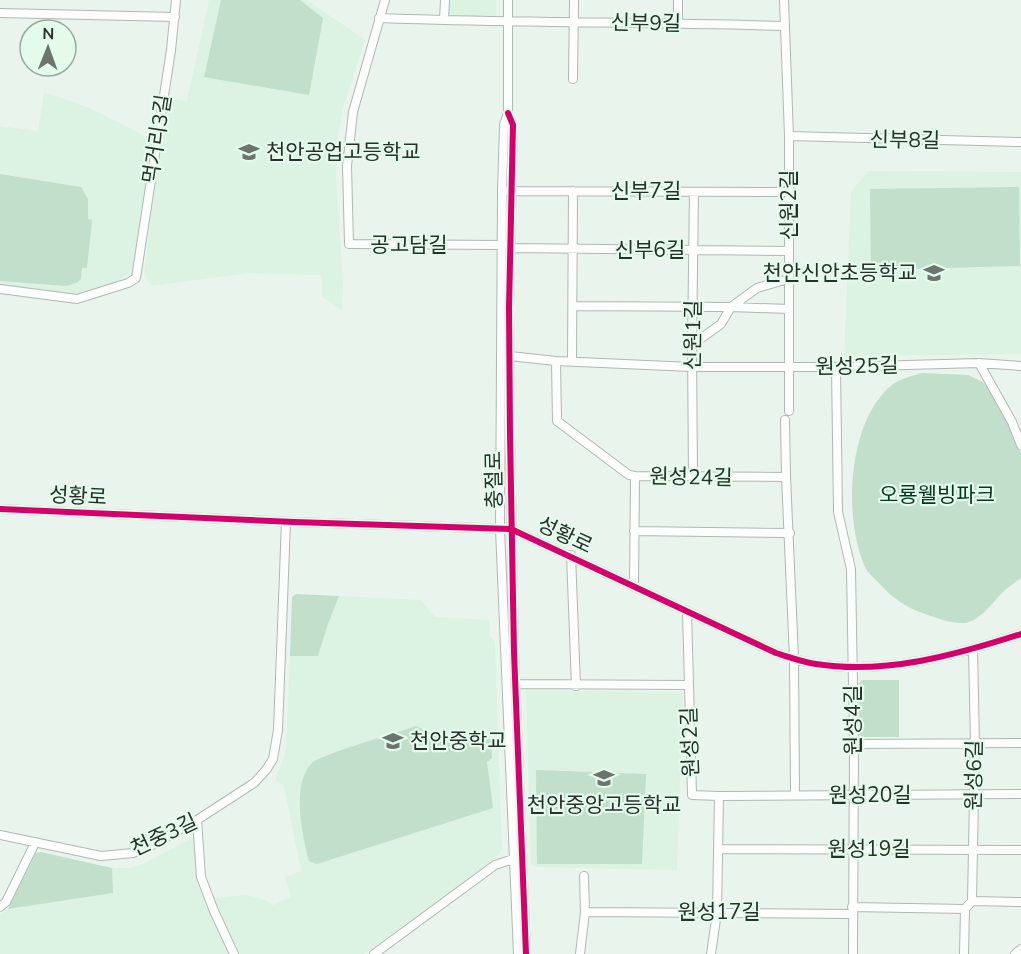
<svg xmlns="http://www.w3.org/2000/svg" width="1021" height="954" font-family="'Nunito Sans','Noto Sans KR',sans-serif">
<rect width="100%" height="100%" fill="#e9f5ec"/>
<path fill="#dcf2e2" d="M209 0H307L365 40 343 108 337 143 336 176 343 282 342 310 322 297V283L320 275 249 273 152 286 144 274 152 207 169 99 187 101Z
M447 0H496V18L461 17 449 14 445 9Z
M44 92 87 107 134 130 153 143 134 269 120 280 84 293 69 294 0 286V126L38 131Z
M868 171 1021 172V354L844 356 851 192Z
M339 596 421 600 435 617 489 620 490 636 495 642 502 850 485 868 364 954H240L213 898 245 895 263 899 273 905 291 897 285 877 301 871 284 786 275 780 284 758 286 748 290 656H318L328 624Z
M526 690 683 692 677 870 536 867 531 864Z
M196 836V863L200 888 208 908 230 954H0V914L8 909 113 893 112 868H131L145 863Z"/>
<path fill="#c1dfca" d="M221 0H300L323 18 309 95 204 77Z
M0 174 81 187 88 199V219L92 220 87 268H82L81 279 76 283 66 286 0 281Z
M1019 187 1020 266 871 270 870 189Z
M922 373 968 375 983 382 994 395 1009 424 1021 453V578C1015 583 1008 587 1003 592 993 602 980 621 965 623 952 624 937 618 925 614 905 607 891 597 877 581 873 577 868 573 865 567 843 518 847 420 893 384 902 378 912 376 922 373Z
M296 594 339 596 328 624 318 656H290L292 597Z
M862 680H899V737H861L859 735V684Z
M416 726 438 737 491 739 492 758 487 762 493 808 317 864 309 861C302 835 291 784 312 763 319 755 400 732 416 726Z
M536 770 646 774 642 864H537Z
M41 852 112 868 113 893 8 909 36 853Z"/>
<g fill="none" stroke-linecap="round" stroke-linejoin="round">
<g stroke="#afb8b2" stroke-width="10">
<path id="minor" d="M385 0 353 112 347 166 349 244 503 245
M508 0V113L504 125 502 191 500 529 518 954
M784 0 789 136V411
M0 13 175 17
M379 18C514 23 649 22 784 26
M444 20 445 0
M678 23V0
M573 79 574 0
M508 113 513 125 509 308 510 434 514 652 526 954
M789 136 1021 142
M507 191 789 192
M511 248 789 251
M0 289 77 299 128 283 136 278 171 50 176 0
M573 306 731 307 757 288 788 279
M692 345 721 324 731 307 789 309
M510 356 556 361 692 367H836L979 363 1021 366
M556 361 557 421 629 475 635 476
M572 361 573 191
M979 363 1012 422 1021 445
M836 367 838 512 851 569 854 744 853 954
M785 420 786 477 794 658 795 795
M693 478 692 345 694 192
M0 509 294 522 511 529 776 653C789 657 803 662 816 664 885 675 956 655 1021 634
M634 531 790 533
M571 555 576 686
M634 586 635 476 786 477
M687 611 692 795 719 796 717 912 711 954
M515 684 689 685
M854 744 1021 743
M719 796 1021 794
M197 820 201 877 214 911 234 954
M0 835 101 856 133 853 147 848 197 820 254 783 266 770 273 759 278 730 286 522
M718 849 1021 850
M972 901 975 743 973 650
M0 907 6 902 35 843
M852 907 965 909 972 901 1021 902
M585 912 853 914
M374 954 495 865 516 858
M580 954 585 912 584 876
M964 954 965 909
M1015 954 1021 949"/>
</g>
<use href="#minor" stroke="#fcfefc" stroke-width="8"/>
<g stroke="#e4faea" stroke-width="10">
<path id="cycleway" d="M508 113 513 125 509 308 510 434 514 652 526 954
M0 509 294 522 511 529 776 653C789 657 803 662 816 664 885 675 956 655 1021 634"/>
</g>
<use href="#cycleway" stroke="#d6006c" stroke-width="6"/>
</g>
<defs>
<g id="school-bare" transform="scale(1.62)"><path d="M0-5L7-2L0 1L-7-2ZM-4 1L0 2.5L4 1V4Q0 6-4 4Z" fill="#6b756e" stroke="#e4faea" stroke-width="2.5" paint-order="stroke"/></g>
</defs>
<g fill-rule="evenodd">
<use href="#school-bare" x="249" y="152"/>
<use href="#school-bare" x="934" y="273"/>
<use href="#school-bare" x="393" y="741"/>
<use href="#school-bare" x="604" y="778"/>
</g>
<g text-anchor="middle" stroke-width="4.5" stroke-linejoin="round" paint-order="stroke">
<g font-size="21" fill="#27302a" stroke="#e4faea">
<text transform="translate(646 23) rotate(1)" y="7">신부9길</text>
<text transform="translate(157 139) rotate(-81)" y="7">먹거리3길</text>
<text transform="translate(905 140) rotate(1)" y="7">신부8길</text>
<text x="646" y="198">신부7길</text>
<text transform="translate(789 205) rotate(-90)" y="7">신원2길</text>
<text x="409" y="252">공고담길</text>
<text x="650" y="257">신부6길</text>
<text transform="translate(693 335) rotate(-89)" y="7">신원1길</text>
<text transform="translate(857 366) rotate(-1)" y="7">원성25길</text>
<text transform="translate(691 477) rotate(1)" y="7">원성24길</text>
<text transform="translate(494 480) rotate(-91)" y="7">충절로</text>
<text transform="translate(78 496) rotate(3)" y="7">성황로</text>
<text transform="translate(565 535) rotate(25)" y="7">성황로</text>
<text transform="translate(853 720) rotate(-90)" y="7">원성4길</text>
<text transform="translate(690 742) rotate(-92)" y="7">원성2길</text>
<text transform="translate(974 775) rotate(-89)" y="7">원성6길</text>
<text x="870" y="802">원성20길</text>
<text transform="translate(164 835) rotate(-25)" y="7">천중3길</text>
<text x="869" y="856">원성19길</text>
<text x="719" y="919">원성17길</text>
</g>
<g font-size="21" fill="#27302a" stroke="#e4faea" text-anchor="start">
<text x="266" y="159">천안공업고등학교</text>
<text x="917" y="280" text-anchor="end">천안신안초등학교</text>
<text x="410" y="748">천안중학교</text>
<text x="604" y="812" text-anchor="middle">천안중앙고등학교</text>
</g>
<g font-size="21" fill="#02391d" stroke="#e4faea">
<text x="937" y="502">오룡웰빙파크</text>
</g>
</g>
<g transform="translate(48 48) rotate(1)"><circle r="28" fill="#e4faea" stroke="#98a99d" stroke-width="1.5"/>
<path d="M0-4.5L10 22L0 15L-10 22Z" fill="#6b756e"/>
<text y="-9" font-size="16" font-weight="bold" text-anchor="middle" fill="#27302a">N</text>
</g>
</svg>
